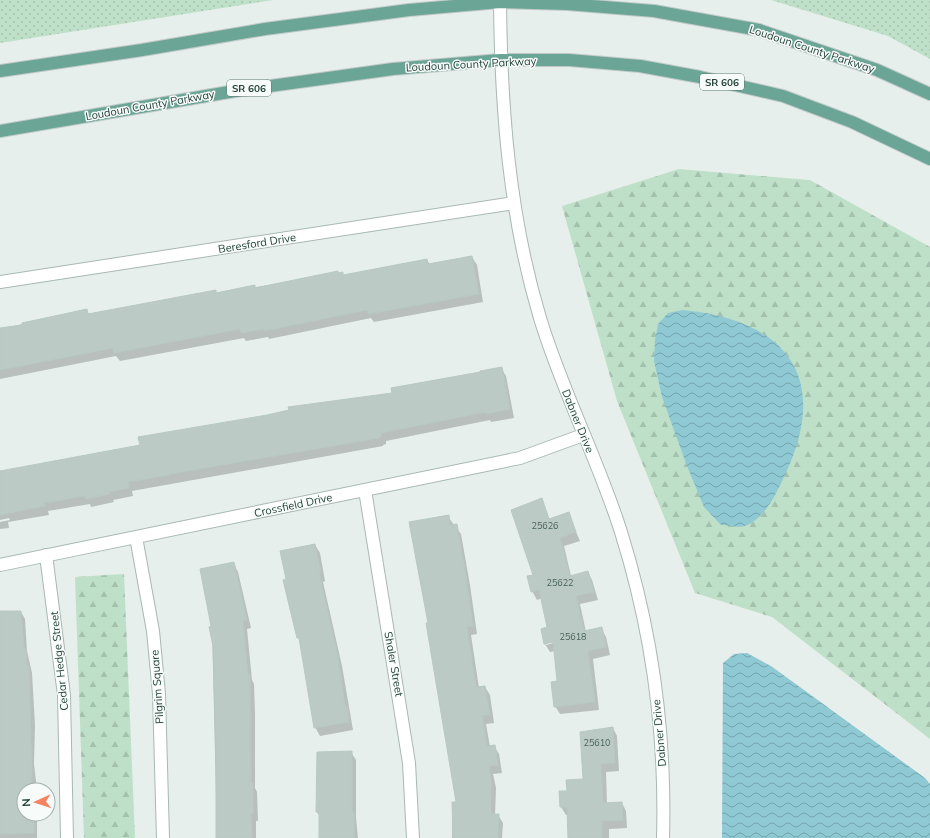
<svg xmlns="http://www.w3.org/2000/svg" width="930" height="838" font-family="Mulish,sans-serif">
<defs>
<pattern id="grass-dots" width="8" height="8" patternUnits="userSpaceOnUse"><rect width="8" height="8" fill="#bfe0c8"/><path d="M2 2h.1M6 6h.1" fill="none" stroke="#a4c1ad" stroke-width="1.8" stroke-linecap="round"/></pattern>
<pattern id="forest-firs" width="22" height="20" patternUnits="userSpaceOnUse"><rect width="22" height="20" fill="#bfe0c8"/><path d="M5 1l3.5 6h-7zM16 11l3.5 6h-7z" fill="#a4c1ad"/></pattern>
<pattern id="water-waves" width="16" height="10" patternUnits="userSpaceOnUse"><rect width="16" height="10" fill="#8ec9d4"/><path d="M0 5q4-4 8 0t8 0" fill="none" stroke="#74a5ad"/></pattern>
</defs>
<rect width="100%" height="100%" fill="#e6efeb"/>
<path fill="url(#grass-dots)" d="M0 0H273L0 43Z
M771 0H930V59L888 36Z"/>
<path fill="url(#forest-firs)" d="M679 169 810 180 930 247V739L772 617 695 593 617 401 562 206Z
M124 574 135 838H84L75 577Z"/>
<path fill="url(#water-waves)" d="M683 310C787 320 832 378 784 477 775 496 765 518 745 526 739 528 728 525 721 525L704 507 687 466 662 397 654 361 655 340 658 324 668 313Z
M747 653 771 666 925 778 930 784V838H722L723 663 734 654Z"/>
<path fill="#0003" fill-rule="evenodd" d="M472 257 477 265 483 302 374 322 371 318 269 339 268 337 246 341 244 338 120 361 116 356 0 379V329L87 310 89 315 342 273 344 276 427 260 430 265Z
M501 368 506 376 514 418 491 422 490 420 386 441V444L383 445V446L132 491 133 496 113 500 114 502 91 507 90 504 48 511 49 515 8 522 9 528 0 529V522L10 520 9 518 0 520V481L141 446 393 394Z
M541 500 550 520 568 513 580 541 564 546 571 576 588 572 592 580 598 600 580 604 586 632 601 628 606 637 610 655 593 659 599 710 560 714 555 706 558 682 555 651 550 652 545 644 548 628 542 598 537 600 532 591ZM558 640V642L546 645V642Z
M448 517 461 534 470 585 477 634 471 635 479 688 485 687 490 695 494 723 486 724 490 747 494 746 499 754 502 773 493 774 496 788 495 815H498L503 823 502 838H452L453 803H457L429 623Z
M315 545 320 553 325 581 323 582 342 666 353 730 320 736 315 727 301 643 290 610 284 581 287 580Z
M234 564 238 572 251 628 247 629 252 680 254 684 255 714V788L257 792 258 821H256V838H217L212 627Z
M0 612H21L25 619 27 651 32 673 35 725 34 764 37 790H24V814H37V838H0Z
M613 728 617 736 619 771 606 772 607 804 622 803 626 811 627 828 609 829V838H569L568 815H566L561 807 568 792 584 780Z
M351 752 356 760V818L358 838H320V817L317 812Z"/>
<path fill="#bbcac4" stroke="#b8c9c2" d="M472 256 479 294 368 314 367 310 264 331V329L241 333 240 329 114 353 113 348 0 370V328L22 325V323L87 309 88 314 216 290V293L255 285V288L338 271V273L343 272V275L427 259 428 264Z
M502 367 510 409 486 414V412L381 433 382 436 379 437V438L170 474V475L128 482 129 488 109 492 110 494 86 499 85 496 44 503 45 506 0 515V471L140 445 138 437 267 415 289 410 288 407 392 393 391 388 480 372V371Z
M542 498 549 519 569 512 576 532 560 538 570 576 588 571 594 592 576 596 584 631 602 627 606 647 588 651 595 702 554 707 551 682 557 681 553 642 544 644 541 629 547 627 539 590 531 592 527 576 533 575 511 510Z
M449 515 450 525 457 524 466 576 473 626 467 627 476 687 485 686 490 715H482L487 746 495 745 498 765 489 766 491 779V814H499L498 838H453L452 802H456L426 623H428L409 522Z
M315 544 321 573H319L338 656 345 706H347L349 722 314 728 299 638H297L283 580 286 579 280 551Z
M234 562 247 620 243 621 248 675H250L251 783H253V813H251L252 838H216V753L213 646 209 627 211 626 200 569Z
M0 611H21L24 648H26L27 665H29L32 777 31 778V790H24V814H34V833L0 834Z
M613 727 615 763 601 764 603 803 622 802 623 820 602 821V838H568L567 807H560L559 791H567L566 780 583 779 580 732Z
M352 751V812H354V838H319V812H316L317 752Z"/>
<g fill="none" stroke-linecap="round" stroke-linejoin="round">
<g stroke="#a8b8b2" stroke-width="14">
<path id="street" d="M500 2C501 109 509 215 540 318 562 391 598 459 621 532 652 631 666 734 663 838
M0 282 514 203
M365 490 409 763 413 838
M136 537 153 631 159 694 163 838
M46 555 64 695 67 838
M0 565 520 458 583 435"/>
</g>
<g stroke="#c2cac8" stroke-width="14">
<path id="primary" d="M0 71 142 50 265 29 409 10 500 2 567 4 654 11 759 30 877 70 930 94
M0 131 241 90 393 69 500 60H569L640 66 700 77 783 96 852 122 930 159"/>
</g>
<use href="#street" stroke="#fff" stroke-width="12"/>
<use href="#primary" stroke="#6aa596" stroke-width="12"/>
</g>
<g text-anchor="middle" stroke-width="3" stroke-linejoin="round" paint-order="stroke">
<g font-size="9" fill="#4a645c">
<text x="545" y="529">25626</text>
<text x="560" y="586">25622</text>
<text x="573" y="640">25618</text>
<text x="597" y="746">25610</text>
</g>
<g fill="#f7fbf9" stroke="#637a73" stroke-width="1">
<rect x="700" y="74" width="44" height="16" rx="3"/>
<rect x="227" y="80" width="44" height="16" rx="3"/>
</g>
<g font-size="10" font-weight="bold" fill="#24423a">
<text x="722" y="86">SR 606</text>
<text x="249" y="92">SR 606</text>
</g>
<g font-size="11" fill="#24423a" stroke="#f7fbf9">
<text transform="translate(812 49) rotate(18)" y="4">Loudoun County Parkway</text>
<text transform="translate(471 64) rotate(-3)" y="4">Loudoun County Parkway</text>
<text transform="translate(150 105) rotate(-10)" y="4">Loudoun County Parkway</text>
<text transform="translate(257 243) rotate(-9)" y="4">Beresford Drive</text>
<text transform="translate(578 421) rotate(68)" y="4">Dabner Drive</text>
<text transform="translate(293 505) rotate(-12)" y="4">Crossfield Drive</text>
<text transform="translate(59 661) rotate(-96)" y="4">Cedar Hedge Street</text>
<text transform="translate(394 664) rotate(80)" y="4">Shaler Street</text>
<text transform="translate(157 687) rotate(-94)" y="4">Pilgrim Square</text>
<text transform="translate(659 733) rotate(-95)" y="4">Dabner Drive</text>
</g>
</g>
<g transform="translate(36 802) rotate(267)"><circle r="19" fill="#f7fbf9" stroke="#a3b1ad"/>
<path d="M0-3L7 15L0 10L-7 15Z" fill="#f4845f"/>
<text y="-6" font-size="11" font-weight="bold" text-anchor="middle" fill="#24423a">N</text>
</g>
</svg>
